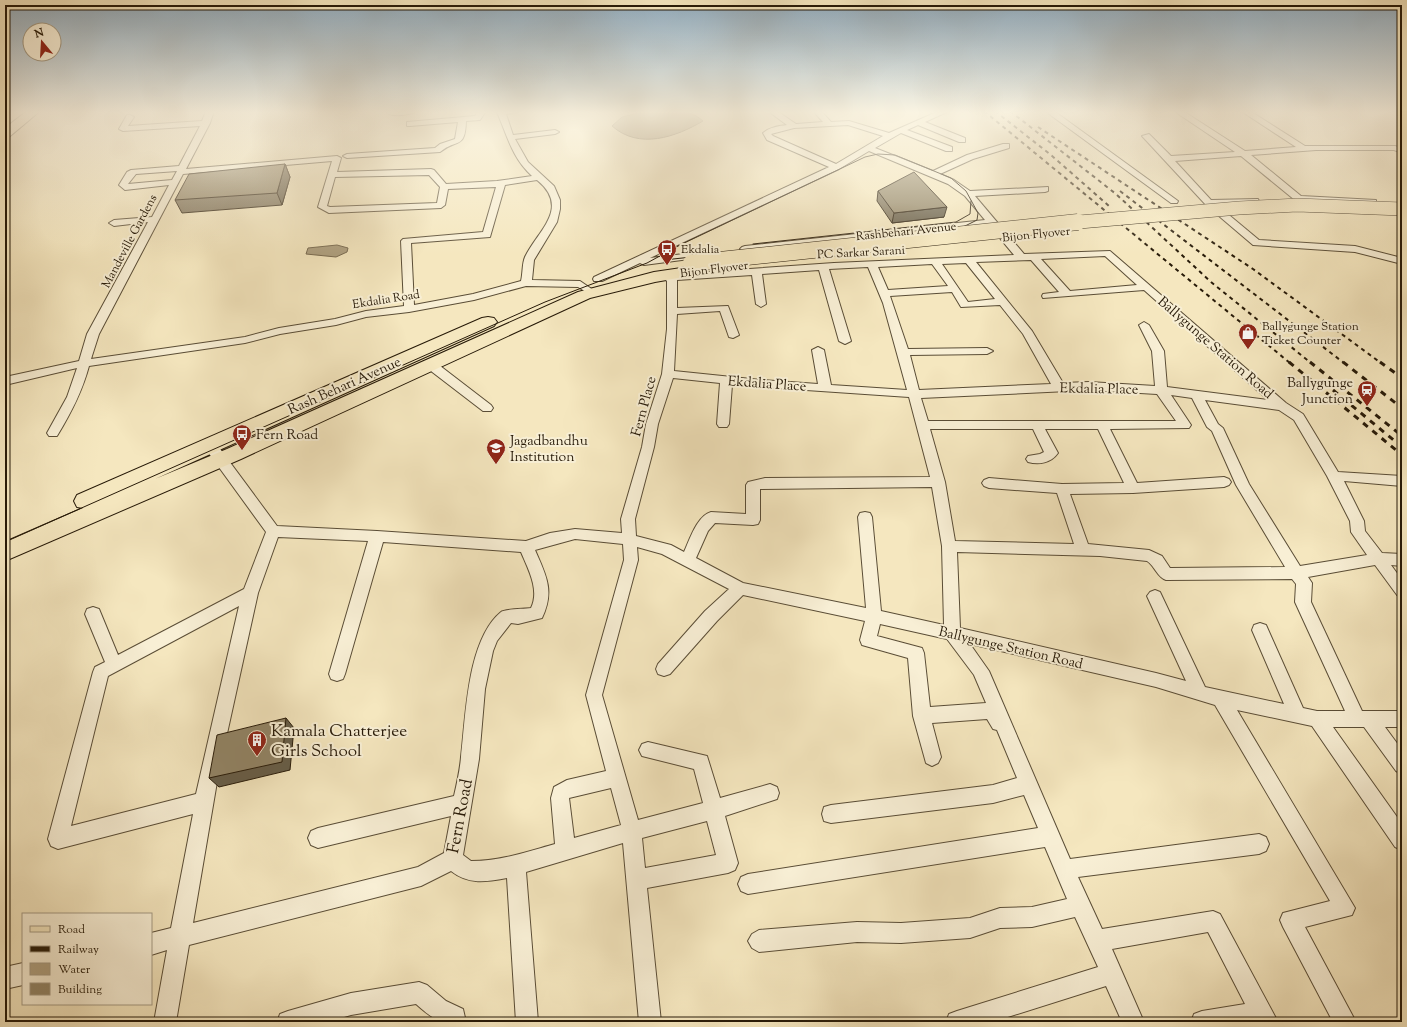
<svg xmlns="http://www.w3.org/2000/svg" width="1407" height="1027" font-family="'Sorts Mill Goudy',serif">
<rect width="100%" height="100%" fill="#f5e7bf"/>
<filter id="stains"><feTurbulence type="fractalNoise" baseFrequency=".005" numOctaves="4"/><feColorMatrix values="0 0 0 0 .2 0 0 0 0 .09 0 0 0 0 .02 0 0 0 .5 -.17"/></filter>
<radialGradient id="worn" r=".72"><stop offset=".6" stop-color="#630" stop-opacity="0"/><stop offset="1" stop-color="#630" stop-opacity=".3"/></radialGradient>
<path fill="#afa181" stroke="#796b51" d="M647 111C666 111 688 107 703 121 676 137 639 150 612 126L622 117Z
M337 245 348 248 347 252 336 257 306 254 308 248Z"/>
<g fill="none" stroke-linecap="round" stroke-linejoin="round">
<g stroke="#5a4d36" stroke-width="2">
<path id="minor" d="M206 111H214L210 123 186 169 337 156 341 158 337 172 431 169 434 170 446 184 497 181 532 176C512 158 507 135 497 112L520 111 516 113 506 114 513 135 555 130 559 132 555 134 515 139 528 162 554 186 560 200V209L557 222 534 260 532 280 580 281 596 292 591 295 578 287 526 286 474 300 409 312 366 317 336 325 280 334 245 343 89 366C82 392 71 413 57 436H49L47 433 67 397 77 368 5 385V377L79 361 87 334 148 222 114 226 109 223 114 220 152 217 169 185 125 190 119 185 127 172 131 170 179 166 200 126 123 131 119 129 127 115H130L134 117 128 126 202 121ZM332 161 318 207 329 213 441 208 445 205 448 189 496 187 483 232 403 239 401 241 404 306 366 311 335 319 279 328 245 337 91 359 99 334 183 174ZM177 171 172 180 128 184 136 174ZM429 175 440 187 437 203 330 207 327 206 335 177ZM537 180C571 208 538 230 525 257 522 264 523 273 521 281L473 294 414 305 411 243 490 237 505 185Z
M388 111H417C411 115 393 117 387 113Z
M478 111H486L480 120 466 121C465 150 457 138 440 152L347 158 343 156 347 154 435 148 440 144 455 139 458 122 410 126H407V122L475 116Z
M768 111H777L796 124 823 122 813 111H821L831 122 849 121 889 133 939 111H949L925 122 965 138V142H959L918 125 907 130 952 147V151H946L901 133 875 148 933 171 967 155 1003 144H1009V148L973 159 940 174 954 180 970 191 1048 187V191L1045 192 975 196 1024 254 1110 251 1286 403 1303 414 1338 472 1402 476V486L1344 481 1364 521 1365 531 1382 553 1402 554V566L1391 565 1402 580V597L1397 595 1375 565 1308 577 1312 583 1311 602 1362 711H1402V727H1385L1402 750V774L1396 771 1364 727H1333L1402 824V850L1395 847 1312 726 1237 710 1355 908 1352 915 1305 927 1356 1022H1333L1283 927 1280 920 1283 913 1330 901 1215 705 1156 687 970 644 989 671 1070 859 1259 834 1266 837 1269 844 1266 851 1259 854 1078 877 1102 929 1213 911 1220 914 1278 1022H1191L1194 1014 1202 1011 1245 1004 1208 932 1112 949 1144 1022H1122L1106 986 992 1022H946L949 1014 957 1011 1098 967 1075 917 1032 927 1000 928 970 938 901 943 857 942 759 952 752 948 748 941 752 934 759 930 857 922 901 923 970 918 1000 908 1032 907 1067 899 1045 847 748 894 741 891 738 884 741 877 748 874 1038 828 1024 795 993 803 831 823 824 821 822 814 824 807 831 805 993 785 1017 778 997 730 993 729 987 719 932 723 941 757 938 763 932 766 926 763 913 716 908 658 862 645 860 640 865 621 743 595 717 621 670 674 664 676 658 674 656 669 658 664 705 611 729 589 662 554 637 547 638 560 602 695 638 820 703 803 694 769 642 756 639 750 642 744 648 742 707 756 720 798 770 784 777 787 779 793 777 799 725 816 738 863 735 870 728 873 647 888 661 1022H639L623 843 526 872 538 1022H516L507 878C486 882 469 885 451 871L421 886 189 945 176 1022H154L167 950 151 955V933L171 928 193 814 58 849 51 846 48 839 93 672 95 667 105 662 85 614 87 609 93 607 99 609 118 655 244 589 266 532 205 448 204 445 205 442H215L277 526 377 531 526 541 550 533 575 529 622 533 621 519 642 447 646 424 662 374 667 329V281L663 278 668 272H676L677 274 834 263 1014 255 989 225 742 251 740 249 742 247 745 246 985 220 965 196 948 184 869 151 839 169 650 258 709 251 712 252 714 254 712 256 644 265 640 263 602 281H594L593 279 594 277 829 167 767 140 763 133C770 127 779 126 787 125ZM848 125 883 136 836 164 773 136 771 134 794 128ZM1105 256 1137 285 1070 291 1041 259ZM1031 260 1059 292 1043 294 1042 296 1043 298 1144 290 1268 400 1167 387 1164 351 1149 325 1144 322 1139 325 1152 351 1155 386 1089 382 1063 383 1032 331 976 262ZM966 263 995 299 968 302 942 264ZM932 264 948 286 888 290 878 267ZM868 267 883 303 907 390 831 385 824 350 818 347 812 350 818 384 761 380 674 371 677 314 720 311 729 337 733 338 739 335 728 306 677 308V280L752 275 756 304 761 307 766 304 762 274 819 270 839 341 845 344 851 341 829 269ZM952 292 961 307 1000 305 1023 334 1051 384 919 390 910 355 987 354 993 351 987 348 908 349 890 296ZM673 378 720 383 717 424 719 427H727L729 424 732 385 909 397 930 477 765 478 748 482 746 485V514L711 512C697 516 690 539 684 552L671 545 636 536 635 519 654 447 658 424ZM1089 390 1157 394 1176 421H928L921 398ZM1171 395 1192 398 1207 427 1212 431 1236 485 1285 567 1170 568 1162 556 1149 550 1088 544 1070 494 1133 493 1224 487 1229 485 1231 482 1229 479 1224 477 1137 483 1110 429 1189 428 1191 425ZM1205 400 1279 410 1294 420 1327 476 1350 521 1351 532 1367 555 1300 566 1249 484 1223 428 1218 424ZM930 429H1033L1044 452 1040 454 1028 456 1026 459 1028 462C1039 465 1051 463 1058 453L1045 429H1098L1124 483 1062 484 989 478 984 480 982 483 984 486 989 488 1057 493 1074 544 955 541 945 482ZM932 487 942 546 944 625 881 611 872 517 870 513 865 512 860 513 858 517 866 608 743 583 696 558 708 531 715 523 753 525 758 524 760 520V489ZM278 537 368 541 329 674 331 679 337 681 343 679 345 674 383 542 521 552C528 569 540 590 531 608 524 609 504 609 501 612 467 640 466 716 461 757 460 770 457 783 454 796L318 828 311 831 308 838 311 845 318 848 451 816 444 853 418 867 193 923 219 770 258 593ZM575 539 623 544 624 560 586 695 606 771 567 780 554 787 551 798 555 844C526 852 501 861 471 861L463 855 479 759 485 689 493 651 497 641 511 623 518 624 542 618C555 591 546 575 535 550ZM957 552 1100 556 1147 561C1155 566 1157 577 1166 580L1292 579 1296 584 1295 602 1345 711H1317L1303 708 1266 625 1260 623 1254 625 1252 630 1284 704 1205 687 1160 592 1155 590 1150 592 1147 596 1186 681 1156 673 960 628ZM239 606 196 794 71 826 108 676ZM880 624 947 639 974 675 986 703 930 707 924 653 922 648 877 636ZM611 788 621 825 574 838 569 798ZM707 821 716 855 645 868 642 838Z
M1045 111H1054L1178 201 1177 203H1171Z
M1174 111H1183L1245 151 1296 147 1241 111H1250L1305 146H1395L1402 148V153L1394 150H1316L1251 155 1301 196 1376 200V204L1373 205 1296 201 1241 156 1175 161 1211 200 1258 199 1259 201 1255 204 1217 205 1259 240 1355 246 1402 258V264L1355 252 1253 245 1206 205 1142 136 1149 134 1171 156 1235 152Z
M431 361 435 362 491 405 493 408 491 411H483L427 368 425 365Z
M23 963V985L5 989V967Z
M419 982 427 985 446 1001 463 1009 466 1022C439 1022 436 1022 416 1004L351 1015 327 1022H277L280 1014 288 1011 351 993Z"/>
</g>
<g stroke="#271a08" stroke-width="2">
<path id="primary" d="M27 111H40L9 137 5 138V128Z
M695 266 701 268 703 271 701 274 655 282 590 298 241 459 5 561V542L83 508 77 507 74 501 77 495 482 318 488 317 494 318 497 322 494 326 155 479 227 449 578 292 654 272Z"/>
</g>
<use href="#minor" fill="#f8efd5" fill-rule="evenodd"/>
<use href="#primary" fill="#f5e7bf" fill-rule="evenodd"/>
<path stroke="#271a08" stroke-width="1" d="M753 244 956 222 970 214 971 201
M5 542 545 302 647 263 680 245 865 157 878 154 895 155 951 178 966 191 978 213 977 220 961 228 664 260"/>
<path stroke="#271a08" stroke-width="2" stroke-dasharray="4 4" stroke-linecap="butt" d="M984 111 1290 363
M995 111 1051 155 1109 206
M1010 111 1116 194 1211 282 1311 363
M1038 127 1253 269 1381 363
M1120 191 1344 363"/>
<path stroke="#271a08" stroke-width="3" stroke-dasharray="6 6" stroke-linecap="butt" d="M1289 362 1402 455
M1310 362 1402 436
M1343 362 1402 408
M1380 362 1402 378
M1333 390 1402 447"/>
<g stroke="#271a08" stroke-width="14" stroke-linecap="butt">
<path id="primary-bridge-far1" d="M1068 223 1239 208 1297 205 1402 209"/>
</g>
<g stroke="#271a08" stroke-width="17" stroke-linecap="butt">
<path id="primary-bridge" d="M691 263 1078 222"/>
</g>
<use href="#primary-bridge-far1" stroke="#f5e7bf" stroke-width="13"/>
<use href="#primary-bridge" stroke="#f5e7bf" stroke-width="16"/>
</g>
<path fill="#7e7259" stroke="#271a08" d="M285 164 290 177 282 205 182 213 175 200Z
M878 191 944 217 892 223 877 201Z"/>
<path fill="#665d48" stroke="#271a08" d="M285 164 290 177 282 205 277 193Z
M947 207 944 217 892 223 894 213Z
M286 718 294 728 290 770 219 787 209 778Z"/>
<path fill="#928567" stroke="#271a08" d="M285 164 277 193 175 200 189 174Z
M914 172 947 207 894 213 878 191Z
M286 718 282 762 209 778 217 735Z"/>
<linearGradient id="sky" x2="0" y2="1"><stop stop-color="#91acbf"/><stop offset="0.44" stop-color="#faf4e2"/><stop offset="1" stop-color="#faf4e2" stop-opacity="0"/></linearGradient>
<rect width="1407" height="255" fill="url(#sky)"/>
<defs>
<g id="bus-pin" transform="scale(1)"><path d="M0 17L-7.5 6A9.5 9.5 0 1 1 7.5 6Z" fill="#8f2418" stroke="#f8efd5"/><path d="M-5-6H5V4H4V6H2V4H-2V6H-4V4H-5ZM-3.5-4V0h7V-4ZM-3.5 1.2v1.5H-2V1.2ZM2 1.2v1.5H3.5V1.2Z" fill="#fff"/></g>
<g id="shop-pin" transform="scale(1)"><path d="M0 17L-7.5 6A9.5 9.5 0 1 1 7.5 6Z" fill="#8f2418" stroke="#f8efd5"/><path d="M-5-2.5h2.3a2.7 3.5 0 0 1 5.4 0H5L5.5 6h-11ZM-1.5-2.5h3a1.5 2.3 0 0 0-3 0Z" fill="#fff"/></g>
<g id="station-pin" transform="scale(1)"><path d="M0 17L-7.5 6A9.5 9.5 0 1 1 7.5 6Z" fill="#8f2418" stroke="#f8efd5"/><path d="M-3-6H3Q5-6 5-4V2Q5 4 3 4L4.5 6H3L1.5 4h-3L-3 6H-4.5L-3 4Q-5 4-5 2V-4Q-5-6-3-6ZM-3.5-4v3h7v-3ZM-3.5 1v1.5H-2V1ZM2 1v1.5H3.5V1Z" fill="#fff"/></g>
<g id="school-pin" transform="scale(1)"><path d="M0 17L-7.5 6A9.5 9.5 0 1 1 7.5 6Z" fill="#8f2418" stroke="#f8efd5"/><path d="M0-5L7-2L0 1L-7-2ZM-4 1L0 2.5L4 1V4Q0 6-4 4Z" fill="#fff"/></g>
<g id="building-pin" transform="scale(1)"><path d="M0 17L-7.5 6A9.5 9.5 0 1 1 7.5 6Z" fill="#8f2418" stroke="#f8efd5"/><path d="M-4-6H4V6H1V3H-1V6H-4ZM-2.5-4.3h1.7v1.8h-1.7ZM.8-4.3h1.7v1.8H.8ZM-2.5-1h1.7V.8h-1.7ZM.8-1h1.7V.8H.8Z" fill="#fff"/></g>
</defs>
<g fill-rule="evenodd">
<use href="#bus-pin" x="667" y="249"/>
<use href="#shop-pin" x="1248" y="333"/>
<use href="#station-pin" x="1367" y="390"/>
<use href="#bus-pin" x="242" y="434"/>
<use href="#school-pin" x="496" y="448"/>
<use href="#building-pin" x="257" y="740"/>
</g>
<g text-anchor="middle" stroke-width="4" stroke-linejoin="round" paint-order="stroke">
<g font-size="12" fill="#271a08" stroke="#f8efd5">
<text transform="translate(906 231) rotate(-6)" y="4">Rashbehari Avenue</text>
<text transform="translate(1036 234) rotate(-6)" y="4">Bijon Flyover</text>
<text transform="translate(129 241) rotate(-62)" y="4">Mandeville Gardens</text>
<text transform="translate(861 252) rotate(-3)" y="4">PC Sarkar Sarani</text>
<text transform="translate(714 269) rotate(-7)" y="4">Bijon Flyover</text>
<text transform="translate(386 299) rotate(-9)" y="4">Ekdalia Road</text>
</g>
<g font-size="12" fill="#271a08" stroke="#f8efd5" text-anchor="start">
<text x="681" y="253">Ekdalia</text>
<text x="1262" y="330">Ballygunge Station<tspan x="1262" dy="14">Ticket Counter</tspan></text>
</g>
<g font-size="14" fill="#271a08" stroke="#f8efd5">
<text transform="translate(1216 347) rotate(41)" y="5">Ballygunge Station Road</text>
<text transform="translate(767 383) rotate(4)" y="5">Ekdalia Place</text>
<text transform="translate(344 385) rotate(-24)" y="5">Rash Behari Avenue</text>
<text transform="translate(1099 388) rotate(1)" y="5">Ekdalia Place</text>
<text transform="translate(643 406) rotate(-75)" y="5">Fern Place</text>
<text transform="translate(1011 647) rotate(13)" y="5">Ballygunge Station Road</text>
</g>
<g font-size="14" fill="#271a08" stroke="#f8efd5" text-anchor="start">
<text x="1353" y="387" text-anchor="end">Ballygunge<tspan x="1353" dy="16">Junction</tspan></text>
<text x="256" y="439">Fern Road</text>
<text x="510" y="445">Jagadbandhu<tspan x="510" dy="16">Institution</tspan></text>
</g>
<g font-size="17" fill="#271a08" stroke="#f8efd5" text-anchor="start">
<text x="271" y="736">Kamala Chatterjee<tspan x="271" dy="20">Girls School</tspan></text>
</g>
<g font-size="17" fill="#271a08" stroke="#f8efd5">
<text transform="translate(459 816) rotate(-79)" y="6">Fern Road</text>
</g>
</g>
<rect width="1407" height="1027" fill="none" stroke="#f5e7bf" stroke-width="20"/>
<rect x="6" y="6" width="1395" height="1015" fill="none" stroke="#271a08" stroke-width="2"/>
<rect x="10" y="10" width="1387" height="1007" fill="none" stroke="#271a08"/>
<rect x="22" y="913" width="130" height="92" fill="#f8efd5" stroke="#a49a83"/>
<rect x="30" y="926" width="20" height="6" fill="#f5e7bf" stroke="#a49a83"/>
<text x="58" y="933" font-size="12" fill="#271a08">Road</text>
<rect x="30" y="946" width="20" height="6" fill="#271a08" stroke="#a49a83"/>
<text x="58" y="953" font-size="12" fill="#271a08">Railway</text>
<rect x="30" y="963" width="20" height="12" fill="#afa181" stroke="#a49a83"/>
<text x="58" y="973" font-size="12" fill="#271a08">Water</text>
<rect x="30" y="983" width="20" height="12" fill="#928567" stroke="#a49a83"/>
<text x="58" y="993" font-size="12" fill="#271a08">Building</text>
<g transform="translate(42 42) rotate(342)"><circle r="19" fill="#f8efd5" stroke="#a49a83"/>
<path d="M0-3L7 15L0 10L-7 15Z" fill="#8f2418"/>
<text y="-6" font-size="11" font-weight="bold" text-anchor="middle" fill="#271a08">N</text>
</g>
<rect width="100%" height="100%" filter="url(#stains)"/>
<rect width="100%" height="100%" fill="url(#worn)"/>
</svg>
